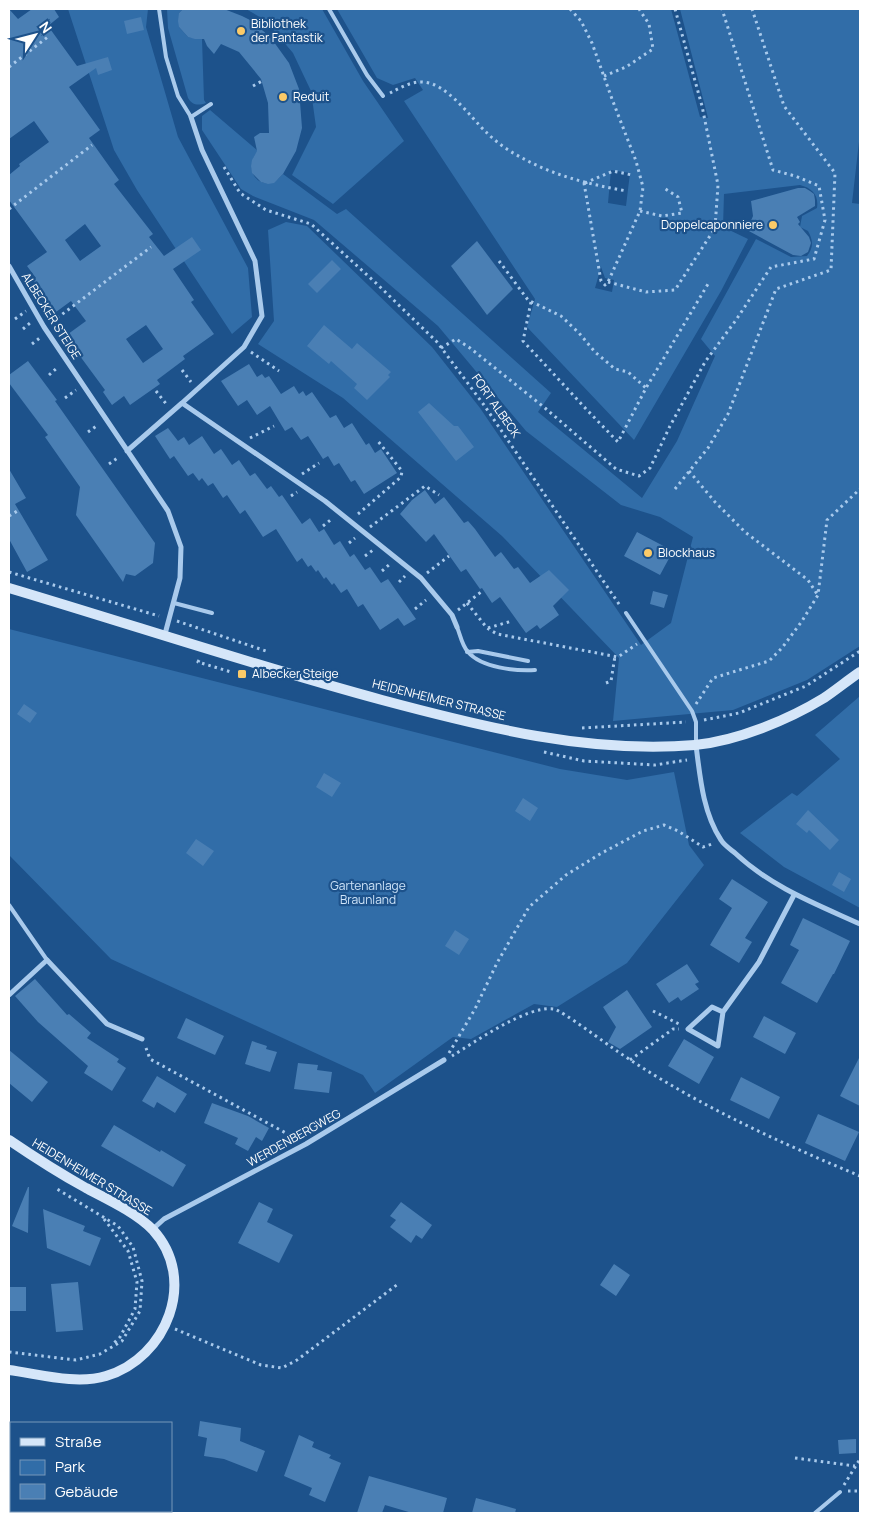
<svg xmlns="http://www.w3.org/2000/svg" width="869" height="1522" font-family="Manrope,sans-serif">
<rect width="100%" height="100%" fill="#1d528b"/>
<path fill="#316da8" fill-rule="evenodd" d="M68 9H148L146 27 178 137 248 268 252 317 232 334 137 190 114 150Z
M167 9H183L179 13V27L188 37 202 39 204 100 206 103C198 106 192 105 188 98L168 28Z
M246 9H322L363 81 404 141 333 204 292 175 316 127 311 91 293 53 265 20Z
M337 9H671L700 117 708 118 680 9H860V133L852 203 860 204V646L807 680 733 710 613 721 619 658 502 536 343 398 258 344 274 321 268 230 286 222 307 226 432 347 480 408 641 645 671 623 693 537 660 517 621 505 526 431 438 326 314 220 253 196 241 189 202 130V116L210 110 258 151C240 172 264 197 283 174L337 214 346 209 551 393 538 412 642 498 677 441 715 356 701 339 756 239 791 257 807 256C814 247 813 240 808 231L800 227 802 216 817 208C819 195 812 188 800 185L724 194 723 227 748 239 721 291 634 440 527 327 535 299 404 101 423 90 415 78 393 85 377 78ZM611 170 630 173 626 206 608 203ZM601 267 605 278 614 280 612 292 595 288Z
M9 629 560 769 627 780 674 772 689 845 704 865 627 963 557 1007 534 1004 471 1039 453 1037 375 1093 363 1075 111 959 9 855Z
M860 696V908L784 867 740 833 792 793 797 796 840 759 815 735Z"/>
<path fill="#4a7fb4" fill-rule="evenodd" d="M9 9 18 19 32 9H54L59 17 48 26 77 66 108 57 112 70 98 75 96 68 69 87 100 130 89 138 119 180 114 184 153 234 149 237 164 256 192 237 201 250 173 269 194 300 191 302 214 334 183 356 185 359 157 380 160 384 130 405 124 396 112 405 103 392 105 390 74 348 72 349 64 337 86 321 71 301 56 312 33 280 36 278 27 266 47 252 9 200V175L20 166 19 164 49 142 34 121 9 139ZM85 224 101 246 80 261 65 240ZM146 325 163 349 143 363 126 339Z
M183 9H224L242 16 252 21 271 38 289 63 299 89 302 128 296 151 283 174 274 183 268 184 261 182 252 173 251 166 252 160 257 151 254 137 260 133H269L268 103 261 79 239 52 221 44 214 54 207 46 204 39H195L188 37 179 27 178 21 179 13Z
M141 17 144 30 127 34 124 21Z
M798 188H805L810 191 814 194 815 200V206L797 217 800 222 798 224 809 237 811 243 808 252 801 256 793 255 747 230 753 216 751 201Z
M477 241 513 289 487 315 451 266Z
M332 260 341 269 317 293 308 284Z
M324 325 352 349 357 343 391 372 388 375 390 377 367 400 354 388 357 384 331 361 329 364 307 346Z
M28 361 57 400 55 401 155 543 153 563 135 576 126 574 123 582 76 515 80 487 45 437 48 435 9 383V375Z
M249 364 257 377 262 374 265 378 269 376 281 394 294 386 299 394 303 391 306 396 312 392 330 418 336 415 344 428 352 423 366 445 369 443 375 453 381 449 397 473 364 494 355 480 351 482 339 463 334 466 328 456 323 459 308 436 301 440 292 427 285 431 270 406 257 415 247 400 238 406 221 381Z
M429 403 454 426H458L474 447 456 461 418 412Z
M168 428 178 441 184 437 189 445 202 436 214 454 221 449 232 465 239 460 250 476 255 473 267 489 271 486 279 497 282 495 302 524 310 518 319 532 324 529 334 545 340 541 350 557 354 554 365 570 370 567 381 583 388 579 416 619 404 626 398 618 380 630 363 604 358 607 347 589 341 593 334 583 332 585 326 577 324 579 318 570 316 572 311 565 308 567 302 558 297 562 276 529 263 537 245 510 240 514 227 495 223 498 213 483 208 486 202 478 199 481 193 473 188 476 174 456 170 459 155 436Z
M9 469 26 498 15 504 48 560 27 572 9 539Z
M425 490 435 504 444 497 464 523 468 521 475 529 495 557 501 552 514 569 518 567 530 583 549 570 569 590 553 606 559 615 540 629 537 625 526 633 500 597 492 603 482 588 480 589 466 569 461 572 434 534 426 542 400 514 412 500Z
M637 532 673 551 660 575 624 556Z
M653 591 668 595 664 608 650 604Z
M24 704 37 713 30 723 17 714Z
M324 773 341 783 332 797 316 787Z
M523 798 538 808 530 821 515 811Z
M808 810 839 840 830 850 809 830 807 833 796 824Z
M196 839 214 851 203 866 186 853Z
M839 872 851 879 844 892 832 885Z
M732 879 768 902 745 938 752 942 739 963 710 945 732 908 719 899Z
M803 918 850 941 834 974H833L817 1003 781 983 799 950 790 945Z
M455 930 469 939 459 955 445 946Z
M687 964 699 982 695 984 699 989 681 1001 678 997 669 1003 656 984Z
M35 979 67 1015 69 1014 91 1033 87 1038 119 1059 117 1062 126 1068 112 1091 84 1073 88 1066 38 1022 15 996Z
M627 990 652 1027 620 1049 608 1042 616 1027 603 1007Z
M764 1016 796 1033 785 1054 753 1037Z
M186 1018 224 1036 215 1055 177 1038Z
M684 1039 714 1057 699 1084 668 1066Z
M252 1041 267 1046 266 1049 277 1052 270 1072 245 1064Z
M9 1050 48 1082 32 1102 9 1083Z
M860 1056V1106L840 1096Z
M298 1063 318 1065 317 1070 332 1072 329 1093 294 1089Z
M157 1076 187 1094 175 1113 157 1102 154 1108 142 1101Z
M741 1077 780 1097 769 1119 730 1100Z
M212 1103 248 1116 269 1128 262 1141 256 1137 248 1151 235 1144 238 1138 204 1123Z
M818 1114 859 1132 845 1161 805 1143Z
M114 1125 160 1152 161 1150 186 1165 173 1187 101 1146Z
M28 1187H29L28 1233 12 1226Z
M259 1202 273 1209 267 1222 293 1235 279 1263 238 1243Z
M401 1202 432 1225 422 1239 416 1235 411 1243 390 1227 396 1220 390 1216Z
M43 1209 85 1226 83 1231 101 1238 90 1266 47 1248Z
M614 1264 630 1275 616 1296 600 1285Z
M78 1282 83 1330 56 1332 51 1284Z
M9 1287H26V1311H9Z
M200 1421 241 1428 240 1441 265 1451 257 1472 224 1459 204 1456 207 1438 198 1436Z
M299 1435 314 1442 312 1447 331 1455 329 1458 341 1463 325 1502 309 1495 312 1488 284 1476Z
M856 1439V1453L839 1454 838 1440Z
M369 1476 447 1498 443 1513H412L385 1505 382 1513H357Z
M476 1498 516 1509 515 1513H472Z"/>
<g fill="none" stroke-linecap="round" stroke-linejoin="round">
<path stroke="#a9caec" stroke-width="3" stroke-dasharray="2.5 4" stroke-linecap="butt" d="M570 9 581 21 592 43 612 99 636 161 643 187 640 211 608 282 605 285 601 281 584 183
M9 67 49 36
M604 76 626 67 653 49 649 24 639 9
M253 86 262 81
M390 93C400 88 411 81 423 82 447 83 471 118 487 133 495 141 506 149 515 154 551 175 587 184 627 191
M224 167 240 193 266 210 311 224 377 284 437 342 484 405 621 607
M585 183 613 171 632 175
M9 209 92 145
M640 211 662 216 682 213 678 197 664 188
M499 261 528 300 561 316 579 333 595 352 615 369 628 372 646 388
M608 282 646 292 675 290 715 228 718 185 702 106 675 9
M531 302 523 341 587 410 618 442 646 388 708 284
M15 319 26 311
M52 322 151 247
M23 329 30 323
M32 344 41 337
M441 348 456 339 470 348 545 408 616 469 639 476 650 468 670 426 705 362 736 320 771 267 814 259 825 220 819 186 795 176 773 170 722 9
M251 352 279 371
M182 370 191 382
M49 375 58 367
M156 391 167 405
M65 398 76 390
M88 432 98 425
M250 438 274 426
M109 464 119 457
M689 471 715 502 745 532 808 580 817 594
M302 474 319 463
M675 489 708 448 728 414 776 289 831 270 835 173 784 106 752 9
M291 496 297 492
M358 514 401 477 402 471 377 440
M9 516 19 510
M323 526 333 518
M370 527 425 486 439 495
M349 543 355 538
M365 556 373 550
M382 571 390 564
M9 572 159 616
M427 573 449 556
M399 582 405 576
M467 603 487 628 497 634 618 657 637 644
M415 609 426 600
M458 610 481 592
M177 621 266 651
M488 628 512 621
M199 660 198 662 231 672
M606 683 611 681 615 656
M696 704 713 678 769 661 782 648 802 621 818 595 827 520 860 489
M704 720 739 713 806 686 860 651
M582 728 686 722
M544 752 584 761 655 765 687 760
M653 1011 681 1025
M146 1048 150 1059 295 1138
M449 1053 475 1009 497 963 529 907 566 875 600 854 643 831 664 825 678 831 703 847 712 844
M452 1056C475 1042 527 1005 554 1009 561 1010 608 1045 617 1051 693 1103 776 1141 860 1176
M630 1060 673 1029H679
M104 1219 128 1251 137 1282 135 1309 120 1337 113 1344
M175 1329 261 1365 282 1368 297 1360 398 1284
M9 1352 76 1360 100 1354 122 1341 140 1311 142 1281 133 1247 118 1226 57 1189
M795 1458 855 1466
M844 1485 860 1459
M848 1491H860"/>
<path stroke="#a9caec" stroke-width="4" d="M159 9 166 57 178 96 191 117 211 104
M329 9 367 75 383 96
M174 603 212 613
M626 613 692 711 696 722V745
M457 627C460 634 462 646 468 652 482 668 515 671 535 670
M467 652 478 651 528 661
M9 905 47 960
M815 1513 840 1492"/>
<path stroke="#a9caec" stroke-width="5" d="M9 266 44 327 168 511 181 547 180 578 165 634
M182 403 244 347 262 316 255 261 202 150 191 117
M127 451 182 403 325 501 421 578 452 615 457 627
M696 745C700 777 703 813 721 840 724 845 730 849 735 853 771 887 816 904 860 924
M9 995 47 960 107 1024 142 1039
M723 1012 712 1007 688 1029 718 1046 723 1012 759 962 794 895
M153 1229 164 1219 306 1144 444 1060
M9 1432 11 1434
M161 1511 167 1513
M52 1513 53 1511"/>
<path stroke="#d5e6f9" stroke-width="10" d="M9 588C133 625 256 666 382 700 483 727 589 754 695 745 737 741 788 720 824 698 836 690 848 680 860 672
M9 1140C34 1157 59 1173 86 1188 107 1199 137 1213 153 1230 198 1279 167 1358 106 1376 76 1385 39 1374 9 1370"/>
</g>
<g fill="#fbca68" stroke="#1d528b" stroke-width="2">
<circle cx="241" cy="31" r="5"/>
<circle cx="283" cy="97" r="5"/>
<circle cx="773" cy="225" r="5"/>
<circle cx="648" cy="553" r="5"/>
<rect x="237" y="669" width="10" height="10" rx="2.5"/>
</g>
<g text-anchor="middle" stroke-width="4.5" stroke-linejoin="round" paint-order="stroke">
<g font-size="12" fill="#fff" stroke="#1d528b" text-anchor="start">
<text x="251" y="28">Bibliothek<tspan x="251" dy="14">der Fantastik</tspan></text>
<text x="293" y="101">Reduit</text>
<text x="763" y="229" text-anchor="end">Doppelcaponniere</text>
<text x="658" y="557">Blockhaus</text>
<text x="252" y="678">Albecker Steige</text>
</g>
<g font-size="12" fill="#fff" stroke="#1d528b">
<text transform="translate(51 316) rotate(58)" y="4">ALBECKER STEIGE</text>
<text transform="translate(496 406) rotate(55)" y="4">FORT ALBECK</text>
<text transform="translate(439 700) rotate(14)" y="4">HEIDENHEIMER STRASSE</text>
<text transform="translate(294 1138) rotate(-29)" y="4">WERDENBERGWEG</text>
<text transform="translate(92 1177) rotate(31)" y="4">HEIDENHEIMER STRASSE</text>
</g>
<g font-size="12" fill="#cee4f9" stroke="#1d528b">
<text x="368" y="890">Gartenanlage<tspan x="368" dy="14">Braunland</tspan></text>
</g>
</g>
<rect width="869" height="1522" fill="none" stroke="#ffffff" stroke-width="20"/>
<rect x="10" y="1422" width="162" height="90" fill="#1d528b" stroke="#7797b9"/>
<rect x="20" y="1438" width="25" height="8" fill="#d5e6f9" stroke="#7797b9"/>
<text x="55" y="1447" font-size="15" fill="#ffffff">Straße</text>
<rect x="20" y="1460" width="25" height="15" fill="#316da8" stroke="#7797b9"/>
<text x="55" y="1472" font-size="15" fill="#ffffff">Park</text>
<rect x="20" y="1484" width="25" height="15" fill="#4a7fb4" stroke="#7797b9"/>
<text x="55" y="1497" font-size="15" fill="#ffffff">Gebäude</text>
<g transform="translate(35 35) rotate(54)" stroke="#1d528b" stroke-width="4" paint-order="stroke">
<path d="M0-4L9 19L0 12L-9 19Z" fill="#ffffff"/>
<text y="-8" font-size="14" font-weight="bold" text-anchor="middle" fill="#ffffff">N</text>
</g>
</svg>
